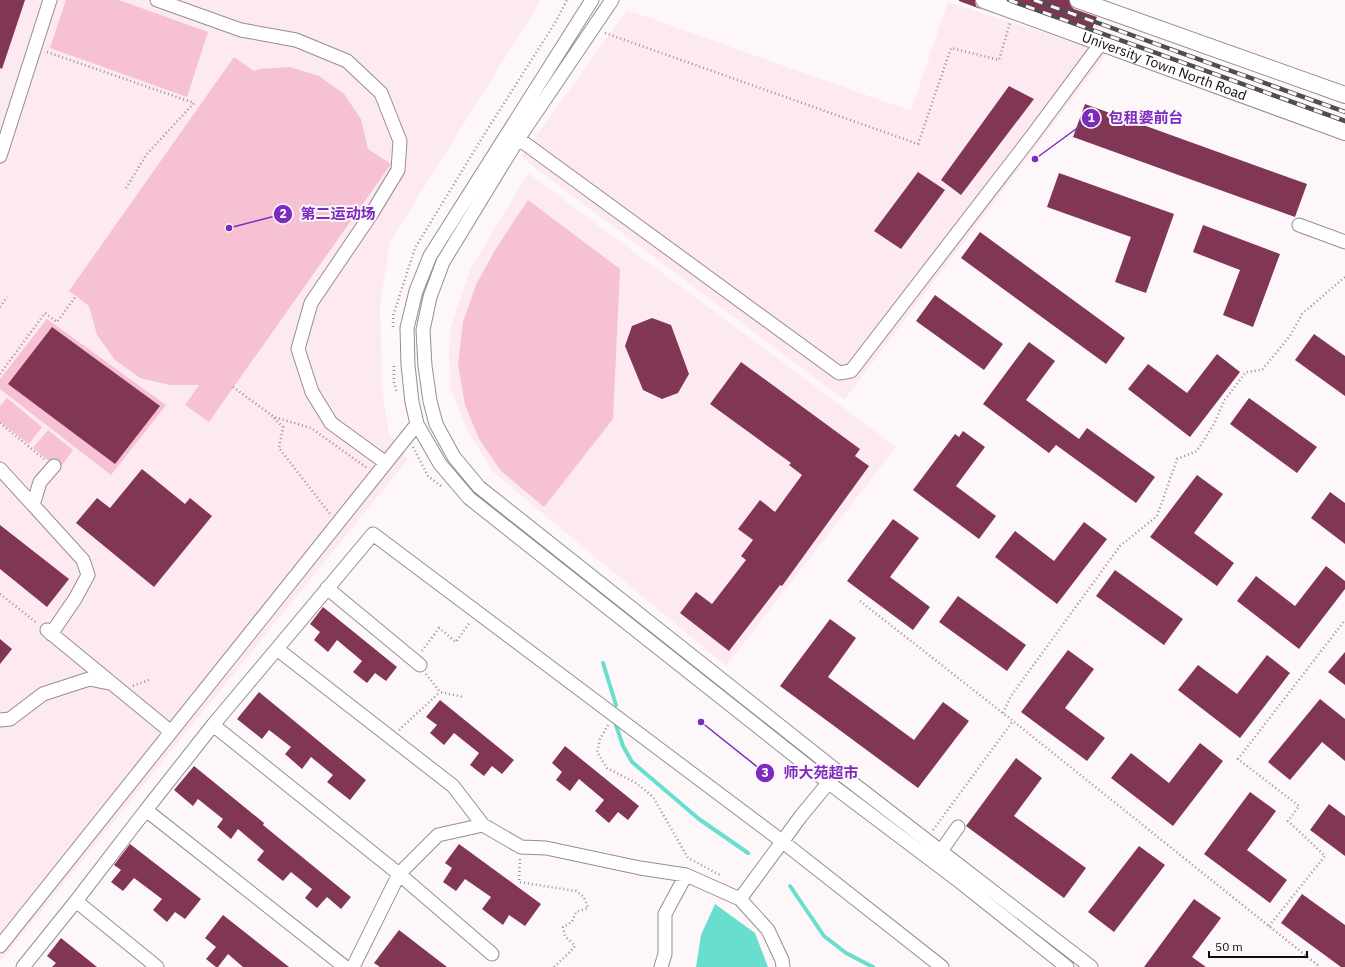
<svg xmlns="http://www.w3.org/2000/svg" width="1345" height="967" font-family="'IBM Plex Sans','Noto Sans SC',sans-serif">
<rect width="100%" height="100%" fill="#fef7f9"/>
<path fill="#fde9f0" d="M0 0H541L390 242 380 305 382 389 389 434 408 459 0 962Z
M948 2 1107 53 844 400 521 157 627 10 911 111Z
M528 173 896 447 726 666 493 472 467 429 451 390 449 352 451 326 471 268Z"/>
<path fill="#f5c1d3" d="M66 0H119L208 32 187 97 50 48Z
M234 57 254 71 260 69 290 67 319 76 344 94 361 119 368 149 391 164 209 422 185 405 199 385H170L140 378 115 360 97 335 89 306 69 291Z
M528 200 620 269 613 419 544 507 501 471 479 439 465 405 458 364 463 322 476 285 495 250Z
M47 319 166 405 111 475 0 389V379Z
M7 398 42 427 29 444 0 422V406Z
M48 430 73 450 59 469 33 448Z"/>
<path fill="#68decf" d="M715 904 755 933 768 967H696L701 935Z"/>
<g fill="none" stroke-linecap="round" stroke-linejoin="round">
<path stroke="#68decf" stroke-width="4" d="M603 663 616 705
M616 725 623 746 632 762 699 819 748 853
M790 886 824 936 846 953 873 967"/>
</g>
<path fill="#813656" d="M0 0H25L2 69 0 68Z
M959 0H975L976 6 981 9 1038 30 959 1Z
M1012 0H1069L1071 6 1074 9 1097 17 1092 29Z
M1009 86 1034 99 961 195 941 180Z
M1085 104 1307 184 1295 217 1073 137Z
M918 172 945 190 901 249 874 231Z
M1059 173 1174 214 1146 293 1115 282 1131 237 1047 207Z
M1203 225 1280 254 1253 327 1223 315 1240 270 1193 252Z
M980 232 1125 338 1106 364 961 258Z
M935 295 1003 344 984 370 916 321Z
M652 318 671 325 689 374 678 393 662 399 643 390 625 346 632 326Z
M52 327 160 406 115 464 8 384Z
M1314 334 1345 356V396L1295 360Z
M1029 342 1055 361 1026 400 1079 439 1087 428 1155 477 1136 503 1056 445 1049 453 983 404Z
M1217 354 1240 372 1190 437 1128 389 1148 364 1187 393Z
M741 362 860 449 855 456 869 466 782 586 780 585 729 651 680 613 696 592 712 604 746 560 741 556 753 540 738 529 760 500 775 512 802 475 789 465 791 463 710 404Z
M1249 398 1317 447 1297 473 1230 424Z
M963 431 985 447 956 486 996 516 979 539 913 490 955 434 959 437Z
M142 469 185 504 190 498 212 516 154 587 76 523 97 498 110 508Z
M1197 475 1223 494 1194 533 1234 563 1217 586 1150 537Z
M1330 492 1345 503V544L1311 518Z
M893 519 919 538 890 577 930 607 913 630 847 581Z
M1084 522 1107 539 1057 604 995 557 1015 531 1054 561Z
M0 525 69 579 47 607 0 569Z
M1326 566 1345 581V589L1299 649 1237 601 1256 576 1295 606Z
M1115 570 1183 619 1164 645 1096 596Z
M958 596 1026 645 1007 671 939 622Z
M323 607 397 667 386 681 375 673 367 683 353 672 362 661 337 640 328 652 314 640 320 632 310 624Z
M830 619 856 638 828 677 914 740 943 702 969 721 918 788 780 686Z
M0 639 12 649 0 664Z
M1068 650 1094 669 1065 708 1105 738 1087 761 1021 712Z
M1345 652V685L1328 672Z
M1267 655 1290 673 1240 738 1178 690 1198 665 1237 694Z
M259 692 366 780 350 800 327 782 333 775 311 757 302 769 285 754 291 747 269 730 262 739 237 719Z
M1320 699 1345 719V761L1322 742 1290 780 1268 762Z
M440 700 514 760 502 774 492 766 484 776 470 765 479 753 454 733 444 745 430 733 437 725 426 717Z
M1200 743 1223 761 1173 826 1111 778 1131 753 1169 783Z
M565 746 639 806 628 820 618 812 609 823 595 811 604 800 579 779 570 791 556 780 562 772 552 763Z
M1016 758 1042 778 1014 816 1086 868 1064 898 966 826Z
M194 766 264 823 263 825 351 897 341 909 327 897 317 908 305 898 312 889 291 872 283 881 257 860 264 851 238 829 231 839 217 827 223 819 198 799 193 806 174 790Z
M1250 792 1276 811 1247 850 1287 880 1270 903 1204 854Z
M1329 804 1345 816V856L1310 830Z
M130 844 201 899 185 919 175 912 167 922 153 910 162 899 134 878 123 891 111 882 121 870 114 865Z
M459 844 541 904 525 926 509 915 503 925 482 909 491 897 465 879 456 891 443 882 452 868 445 863Z
M1139 846 1165 865 1114 932 1088 912Z
M1302 894 1345 925V967H1341L1281 923Z
M1194 899 1221 918 1192 957 1206 967H1144Z
M223 915 289 967H243L228 954 218 967H216L206 959 216 947 205 938Z
M399 930 447 967H380L374 963Z
M61 938 97 967H52L56 963 47 956Z"/>
<g fill="none" stroke-linecap="round" stroke-linejoin="round">
<g stroke="#978d90" stroke-width="15">
<path id="minor" d="M157 0 241 30 296 40 347 61 381 93 400 141 398 170 372 213 311 303 298 349 312 392 331 423 386 463
M592 0 430 256 416 291 407 328 408 365 412 402 417 424 440 464 469 498 829 783 955 878 1067 967
M612 0 518 139 443 262 430 297 423 330 425 366 430 401 436 424 454 457 479 487 837 771 1091 967
M512 134 839 373 851 371 1032 136 1101 43
M0 156 50 0
M1299 225 1345 242
M0 469 33 505
M327 588 420 665
M47 630 171 732
M51 634 75 599 88 575 83 560 33 505 40 482 54 466
M277 649 453 786 483 825
M0 720 10 719 43 694 89 679 109 683
M213 725 399 874 492 954
M146 810 213 725 373 534 783 842 942 967
M941 851 958 827
M740 899 768 930 782 960 783 967
M76 901 157 967
M0 946 417 424
M23 967 76 901 146 810 345 967
M353 967 399 874 438 835 483 825 521 847 546 848 640 868 686 875 740 899 801 816 834 776
M661 967 665 954V914L686 875"/>
</g>
<g stroke="#978d90" stroke-width="18">
<g id="major">
<path id="s1" d="M984 0 1345 132"/>
<path d="M1078 0 1345 95"/>
</g>
</g>
<path stroke="#979294" stroke-width="2.5" stroke-dasharray="1 3" stroke-linecap="butt" d="M605 33 918 144 951 48 999 60 1010 23
M47 52 194 103 146 155 125 190
M0 307 7 297
M393 327V316L415 248 487 130 555 23 567 0
M394 366V382L397 393
M0 374 45 313 57 322 76 296
M233 387 274 417 311 428 367 468
M274 418 283 427 279 448 330 514
M0 423 44 459
M413 447 428 476 441 486
M0 594 37 623
M860 601 1013 721 1320 967
M422 651 439 628 456 642 470 622
M426 674 440 692 463 697
M133 686 149 680
M1003 713 1011 696 1120 546 1157 516 1177 459 1197 451 1214 424 1224 401 1246 372 1262 370 1290 336 1302 314 1345 277
M608 725 600 739 597 752 607 768 636 783 653 797 688 858 720 875
M399 730 440 692
M933 830 1013 721
M520 859 519 882 576 891 584 897 588 908 576 912 572 922 563 927 565 936 575 946 568 954 554 967
M1269 926 1325 856 1288 821 1299 806 1238 759 1345 620"/>
<use href="#minor" stroke="#fff" stroke-width="13"/>
<use href="#major" stroke="#fff" stroke-width="16"/>
<g stroke="#514d4f" stroke-width="4.5">
<path id="rail" d="M1009 0 1345 121
M1034 0 1345 112"/>
</g>
<use href="#rail" stroke="#fef7f9" stroke-width="3" stroke-dasharray="9" stroke-linecap="butt"/>
</g>
<g text-anchor="middle" stroke-width="4" stroke-linejoin="round" paint-order="stroke">
<g font-size="14" fill="#0e0b0c" stroke="#fef7f9">
<text dy="5" stroke="none"><textPath href="#s1" startOffset="192">University Town North Road</textPath></text>
</g>
</g>
<path fill="none" stroke="#7b2cbf" stroke-width="1.5" d="M1035 159L1091 118M229 228L283 214M701 722L765 773"/>
<g fill="#7b2cbf" stroke="#fef7f9" stroke-width="1.5">
<circle cx="1035" cy="159" r="4"/>
<circle cx="229" cy="228" r="4"/>
<circle cx="701" cy="722" r="4"/>
<circle cx="1091" cy="118" r="10"/>
<circle cx="283" cy="214" r="10"/>
<circle cx="765" cy="773" r="10"/>
</g>
<g font-size="12" text-anchor="middle" font-weight="bold" fill="#fff">
<text x="1091" y="122">1</text>
<text x="283" y="218">2</text>
<text x="765" y="777">3</text>
</g>
<g font-size="15" text-anchor="middle" font-weight="bold" fill="#7b2cbf" stroke="#fef7f9" stroke-width="4" stroke-linejoin="round" paint-order="stroke">
<text x="1146" y="123">包租婆前台</text>
<text x="338" y="219">第二运动场</text>
<text x="821" y="778">师大苑超市</text>
</g>
<path d="M1209 951v6h98v-6" fill="none" stroke="#0e0b0c" stroke-width="2"/>
<text x="1215" y="951" font-size="12" fill="#0e0b0c" stroke="#fef7f9" stroke-width="3" paint-order="stroke">50 m</text>
</svg>
